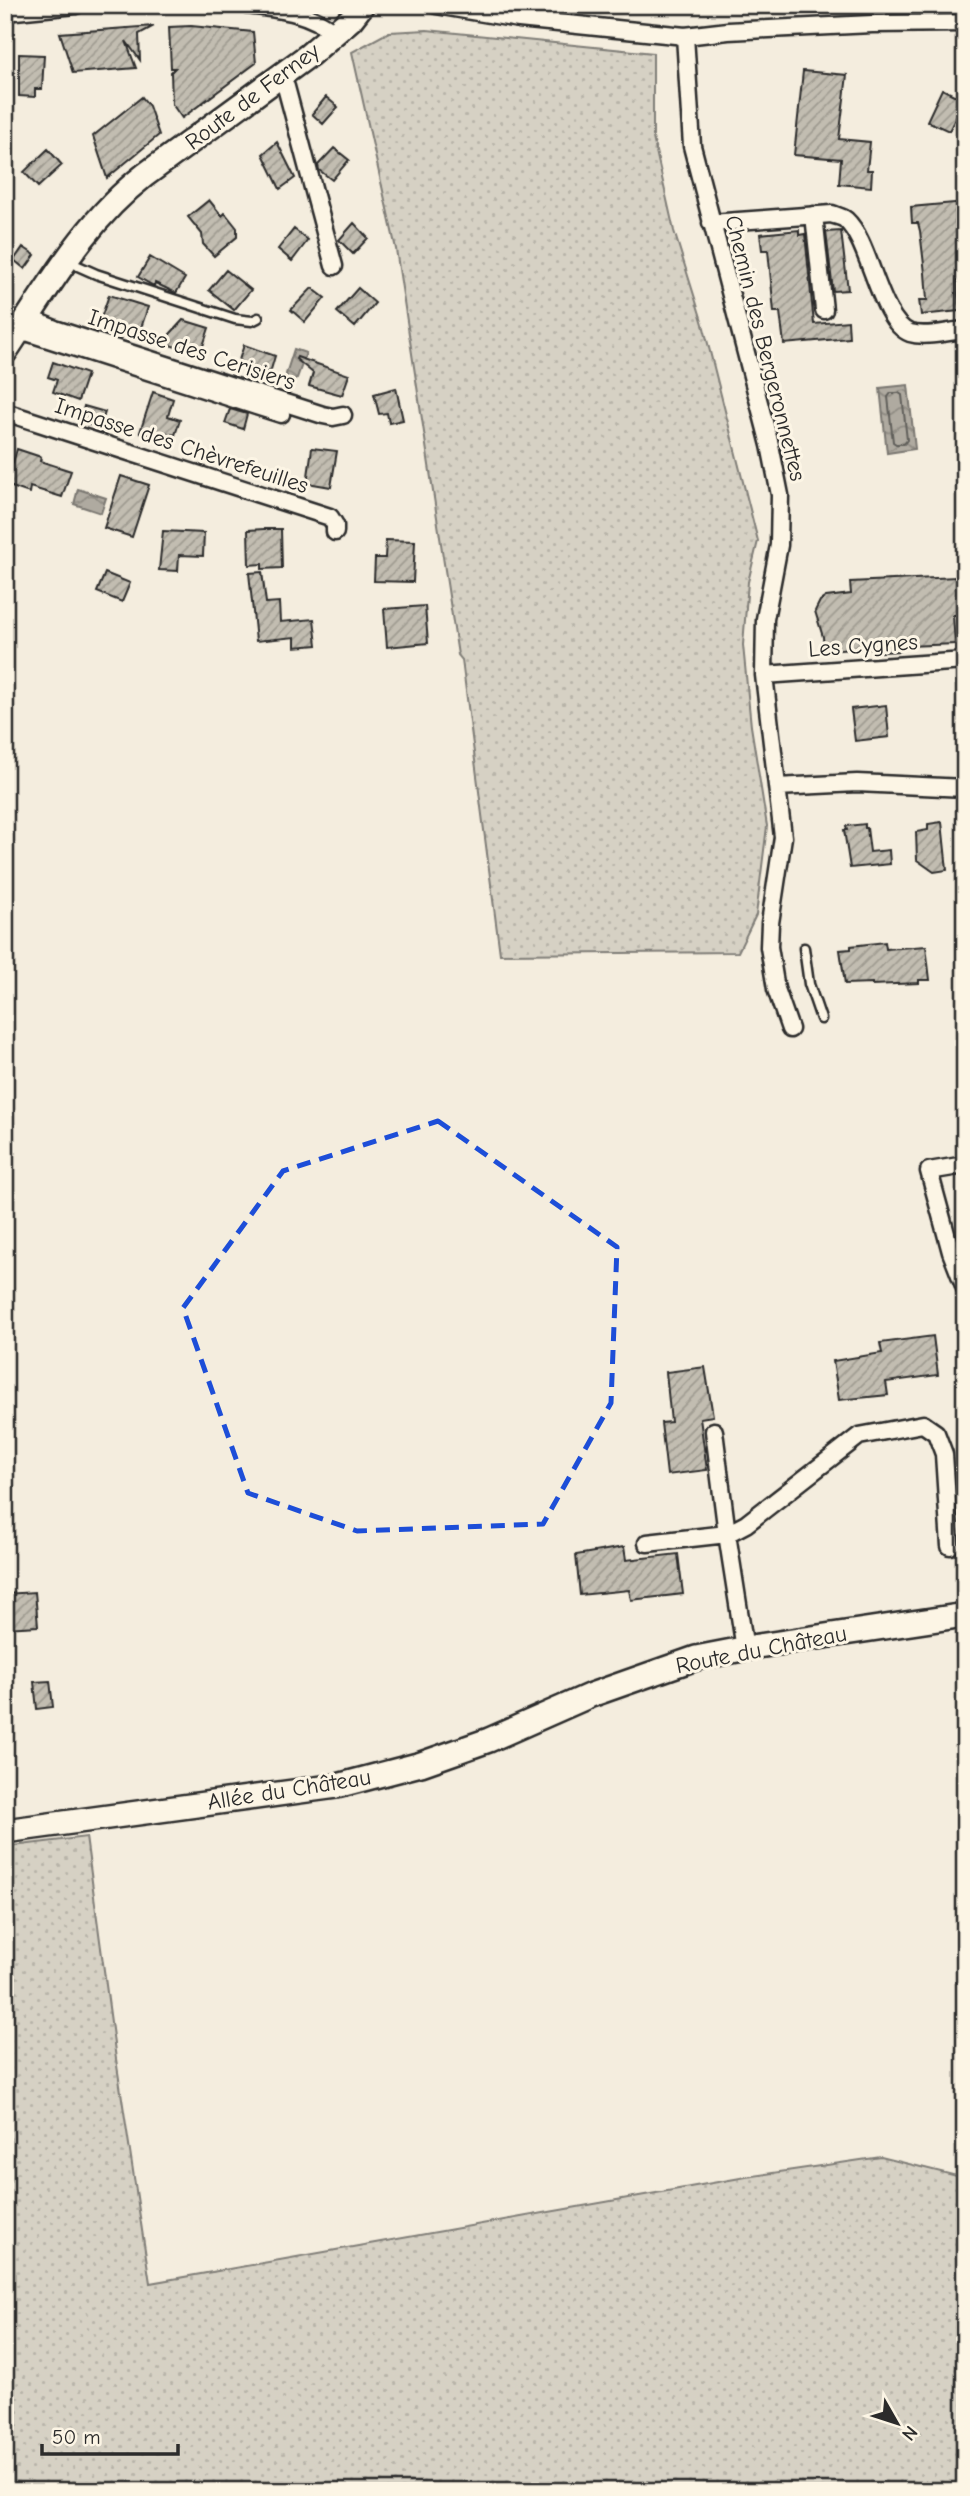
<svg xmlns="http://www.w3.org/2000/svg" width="970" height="2496" font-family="'Comic Neue',sans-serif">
<defs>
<pattern id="grass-dots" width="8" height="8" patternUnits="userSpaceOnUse" patternTransform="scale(1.75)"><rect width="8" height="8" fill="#d6d1c4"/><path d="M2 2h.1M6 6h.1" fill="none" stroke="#b8b4a9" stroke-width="1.8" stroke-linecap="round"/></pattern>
<pattern id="water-waves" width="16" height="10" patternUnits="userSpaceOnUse" patternTransform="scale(1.75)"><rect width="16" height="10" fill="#afaaa0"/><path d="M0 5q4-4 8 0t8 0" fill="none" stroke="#8f8b83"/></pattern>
<pattern id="building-hatch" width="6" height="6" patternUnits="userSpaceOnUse" patternTransform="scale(1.75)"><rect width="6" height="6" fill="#c2bdb1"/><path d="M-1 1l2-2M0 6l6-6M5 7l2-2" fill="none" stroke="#9e9a90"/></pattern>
</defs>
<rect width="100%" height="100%" fill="#f4edde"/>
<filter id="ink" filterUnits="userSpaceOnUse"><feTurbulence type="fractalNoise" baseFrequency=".0143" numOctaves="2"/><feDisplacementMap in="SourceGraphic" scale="14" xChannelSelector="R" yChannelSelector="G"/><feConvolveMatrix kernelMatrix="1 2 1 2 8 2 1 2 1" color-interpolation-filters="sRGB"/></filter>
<g filter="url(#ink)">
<path fill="url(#grass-dots)" stroke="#807e78" stroke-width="2" d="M427 30 653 53V138L674 231 703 324 758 541 748 582 743 645 751 726 767 826 756 915 738 952 500 954 462 660 458 655 396 249 352 52 389 32Z
M86 1837 116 2059 150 2283 746 2177 881 2157 965 2178V2491H5V1847Z"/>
<path fill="url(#water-waves)" stroke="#7a7771" stroke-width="2" d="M294 349 306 353 297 378 294 380 288 379 286 374Z
M908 385 915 449 887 453 880 388Z
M78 489 106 498 101 513 74 504Z"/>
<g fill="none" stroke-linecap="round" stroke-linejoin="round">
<path stroke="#605e5a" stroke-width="2" d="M891 393H899L902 395 907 440 904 444H896L893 442 888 397Z"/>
</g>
<path fill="url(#building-hatch)" stroke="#2b2b2b" stroke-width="2" d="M154 26 139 34 140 60 126 41 136 68 73 73 60 33Z
M191 26 253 32 256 63 182 118 172 104 171 72 175 68H171L169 27Z
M19 54 44 55 42 89H35V97L19 96Z
M803 71 847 75 839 139 870 142 867 170H872L871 187 839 184 841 159 794 155Z
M942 89 964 100 949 131 927 121Z
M142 97 149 106 159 135 107 178 93 136Z
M326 97 338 107 323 124 312 114Z
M277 142 295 178 280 189 263 154Z
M334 148 349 160 332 180 319 170 318 165Z
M48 149 62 165 38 187 24 172Z
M209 200 222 216 225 213 237 228V237L214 256 203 244 202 234 188 217Z
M965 202V218L958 219 964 280H957L959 311 921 315 919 300H927L925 273 920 231 918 223H912L911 207Z
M354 223 368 238 353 254 339 240Z
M294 229 308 240 292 261 278 249Z
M799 230V235L805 234 814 324 848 321 849 338 784 344 780 312H774L768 250H762L760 234Z
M841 231 848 290 833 291 826 232Z
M23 247 35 255 25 269 14 260Z
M150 257 185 278 176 293 155 283 154 286 152 285 138 277Z
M226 270 251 290 234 310 209 290Z
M312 288 325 298 305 322 291 310Z
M358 288 375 303 355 327 337 312Z
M109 295 148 307 139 334 100 321Z
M183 320 209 328 201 352 182 346 181 349 167 344 170 334Z
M244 345 275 356 270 373 238 363Z
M297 357 349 375 342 395 309 386 313 373 296 359Z
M53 362 87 374 78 401 53 392 57 380 48 377Z
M396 388 403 420 389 423 387 413 379 414 374 394Z
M153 392 173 399 168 416 180 420 175 435 166 433 164 440 140 432Z
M84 406 105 412 100 428 80 422Z
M230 409 247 414 243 429 225 423Z
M312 448 337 451 331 487 307 483Z
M17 449 41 457 40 461 71 471 62 497 30 487 29 493 6 485Z
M121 476 149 485 132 537 104 528Z
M264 529H281L282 568 262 569V564L249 565 248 530Z
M163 531 204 533 203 556 179 555 178 571 159 570Z
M386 540 415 541 413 582 374 581 375 558H385Z
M262 572 266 603 279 602 280 622 314 619 317 645 295 647V637L256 641 249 573Z
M105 573 130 583 122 602 97 592Z
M957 577 965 584V615H953L955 644 908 646 900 651 881 652 871 648 824 651 823 637 815 611 820 601 826 597 851 594 850 582Z
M425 606 428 643 387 647 384 609Z
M886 705 889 737 855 741 851 709Z
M942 822 947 870 934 872 917 860 916 832 928 830V824Z
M865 824V828H867L870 852 889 850 890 864 850 868 844 830H847L846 826Z
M885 942 886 949 926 946 930 980H919V983L872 985V983L845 984 840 950 851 949V946Z
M933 1336 938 1375 886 1382 888 1395 839 1400 833 1361 882 1353 880 1343Z
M705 1367 713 1416 700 1418 707 1470 667 1475 661 1423 671 1422 666 1372Z
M624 1547 626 1560 678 1554 683 1594 631 1600 629 1590 580 1595 576 1555Z
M35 1592 38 1626 5 1628V1594Z
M50 1681 53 1707 37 1709 34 1682Z"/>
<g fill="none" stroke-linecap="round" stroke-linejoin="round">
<g stroke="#2b2b2b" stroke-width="13">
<path id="lane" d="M78 266 96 274 235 319 252 321 258 318
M804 948 809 984 821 1019"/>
</g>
<g stroke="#2b2b2b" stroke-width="21">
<path id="street" d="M246 5C279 9 308 11 335 33
M436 5 519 19 685 36 728 31 872 24 965 23
M5 12 76 5
M685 36 692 146 770 445 780 495 779 545 765 619 764 675 783 837 770 923 769 947 776 989 790 1029
M281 76 286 87 334 266
M814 215 824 310
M711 223 832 214C836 216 843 217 846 220 871 243 879 321 910 333 926 338 949 331 965 330
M28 318 55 329 323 415 333 417 343 415
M20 330 281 414
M5 412 330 517 335 525V532
M764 675 965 661
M777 787 857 783 965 788
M965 1165 929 1171 951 1252 965 1288
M647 1543 727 1534 714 1431
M745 1649 727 1534 746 1524 859 1436 923 1424 936 1433 944 1454 950 1546"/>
</g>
<g stroke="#2b2b2b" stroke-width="28">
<path id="secondary" d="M5 352C47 290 84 222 145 175L309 55 351 19 362 5
M5 1831 337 1786 421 1764 489 1740 591 1695 696 1658 758 1646 965 1615"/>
</g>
<use href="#lane" stroke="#fcf5e5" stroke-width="8"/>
<use href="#street" stroke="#fcf5e5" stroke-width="16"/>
<use href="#secondary" stroke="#fcf5e5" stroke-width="23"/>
</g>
</g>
<path fill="none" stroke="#1d4ed8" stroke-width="5" stroke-dasharray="14 9" stroke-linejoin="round" d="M438 1121 617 1247 611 1403 543 1524 357 1531 248 1493 183 1308 283 1171Z"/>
<g text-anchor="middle" stroke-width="6" stroke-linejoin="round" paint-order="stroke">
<g font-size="23" fill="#2b2b2b" stroke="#fcf5e5">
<text transform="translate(252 96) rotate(-37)" y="8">Route de Ferney</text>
<text transform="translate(766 348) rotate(76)" y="8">Chemin des Bergeronnettes</text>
<text transform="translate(192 349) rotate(18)" y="8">Impasse des Cerisiers</text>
<text transform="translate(182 445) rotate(18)" y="8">Impasse des Chèvrefeuilles</text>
<text transform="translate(863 645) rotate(-4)" y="8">Les Cygnes</text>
<text transform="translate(761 1649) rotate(-11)" y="8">Route du Château</text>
<text transform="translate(289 1789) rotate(-9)" y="8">Allée du Château</text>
</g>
</g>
<rect width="970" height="2496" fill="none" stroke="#fcf5e5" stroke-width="28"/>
<rect x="14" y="14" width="942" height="2468" fill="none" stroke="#2b2b2b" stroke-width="2.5" filter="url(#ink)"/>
<g transform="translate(897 2423) rotate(129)" stroke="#fcf5e5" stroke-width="5" paint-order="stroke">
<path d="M0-5L12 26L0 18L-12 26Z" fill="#2b2b2b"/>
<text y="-10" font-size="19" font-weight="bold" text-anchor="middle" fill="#2b2b2b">N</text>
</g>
<path d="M42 2444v10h136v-10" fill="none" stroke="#2b2b2b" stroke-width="3.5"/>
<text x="52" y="2444" font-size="21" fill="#2b2b2b" stroke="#fcf5e5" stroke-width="5" paint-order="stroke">50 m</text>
</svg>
